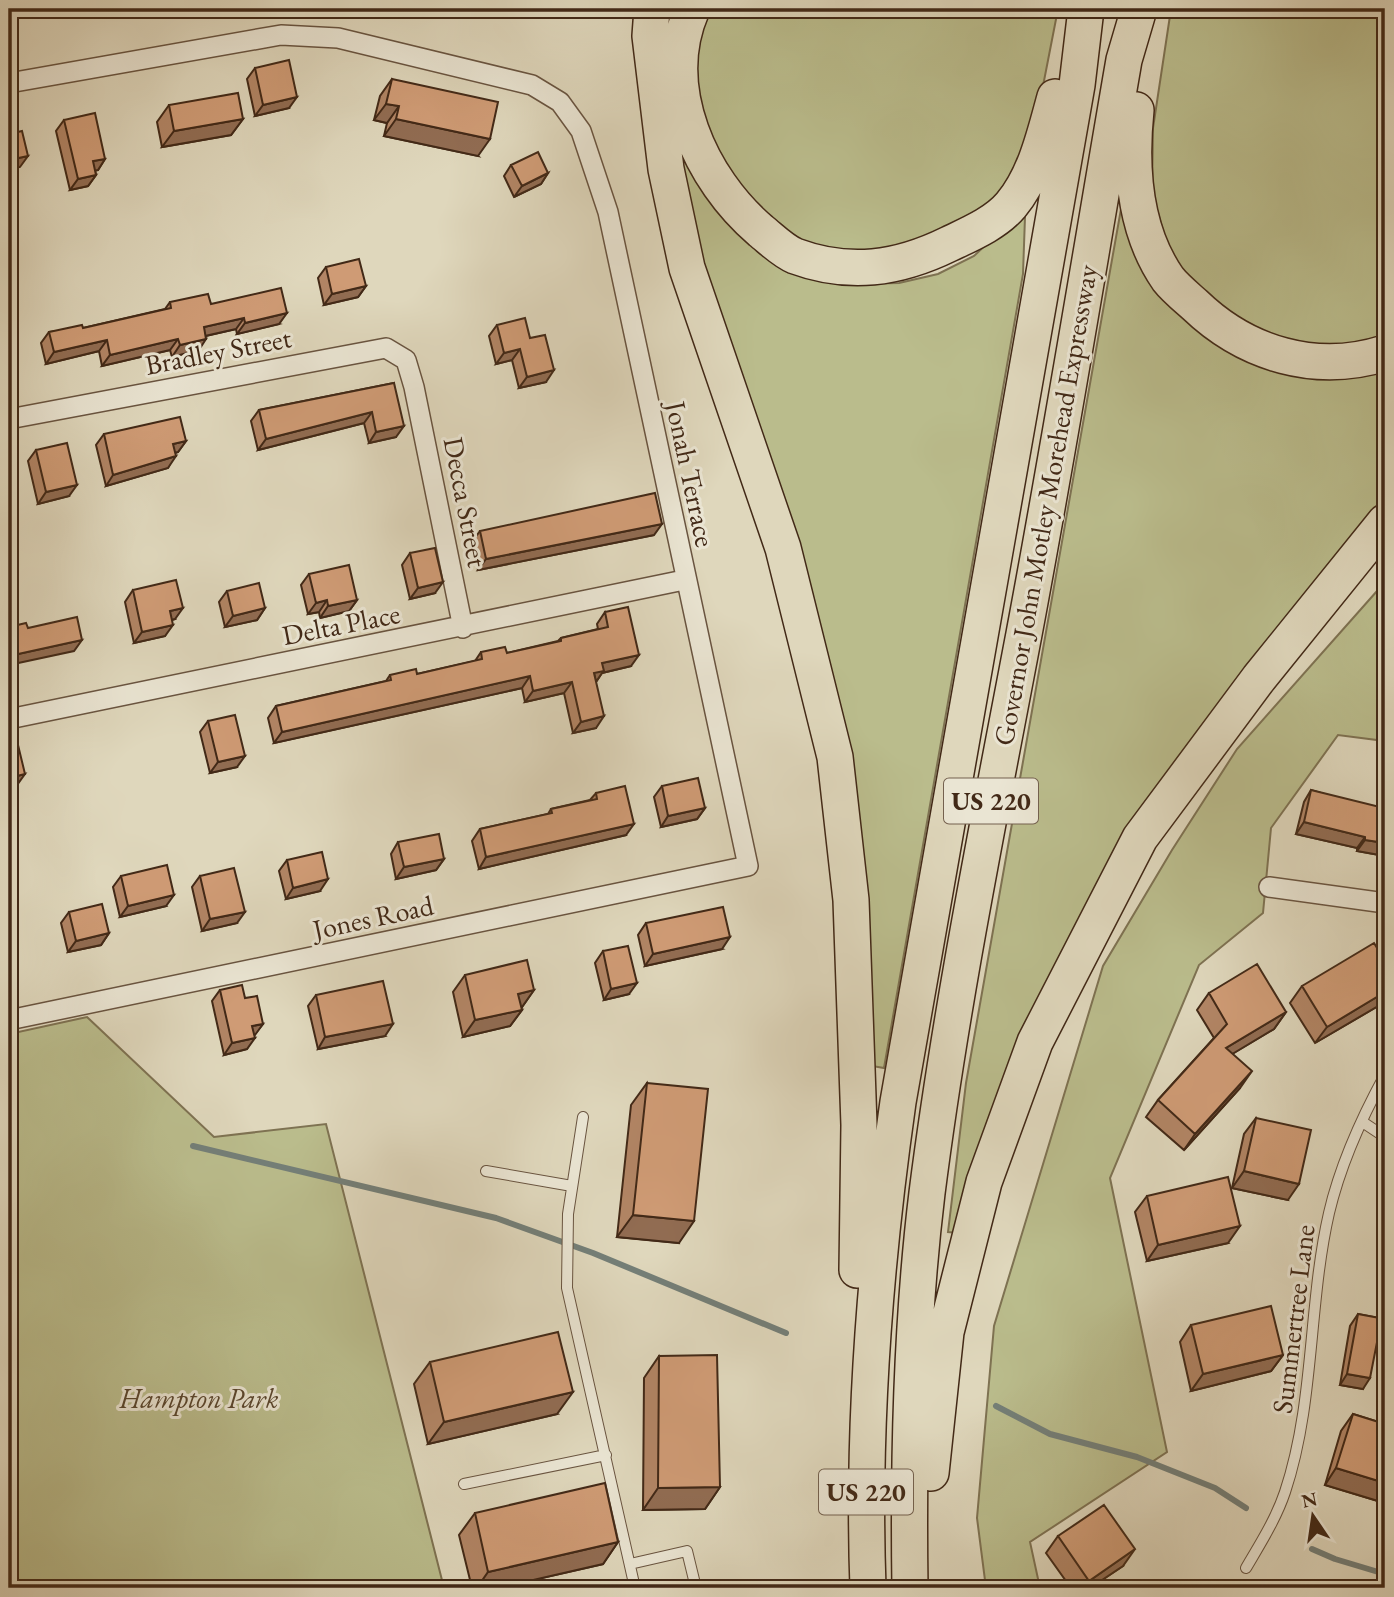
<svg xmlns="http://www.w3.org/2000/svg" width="1394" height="1597" font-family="'EB Garamond',serif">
<rect width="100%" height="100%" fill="#dfd7bc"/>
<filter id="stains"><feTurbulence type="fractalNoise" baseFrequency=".00286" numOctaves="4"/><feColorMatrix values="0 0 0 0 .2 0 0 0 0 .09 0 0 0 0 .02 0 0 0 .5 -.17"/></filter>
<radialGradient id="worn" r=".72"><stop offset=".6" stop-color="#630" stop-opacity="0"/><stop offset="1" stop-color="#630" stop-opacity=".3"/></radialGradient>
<path fill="#babc8c" stroke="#7e7252" stroke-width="2" d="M712 9H1058L1035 127 1015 174 976 220 881 257 808 245 773 225 740 194 702 121 693 81 703 20Z
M1171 9H1385V340L1329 349 1283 344 1243 325 1200 292 1170 255 1152 192 1153 128Z
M673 85 694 163 857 284 899 283 938 274 974 256 1014 218 1025 217 1023 274 884 1068 872 1066 869 964 720 317 694 233 681 166Z
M1121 209H1129L1188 319 1385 370V502L1200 728 959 1233 948 1232 966 1083Z
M1385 582V741L1338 735 1271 828 1263 913 1199 965 1110 1178 1167 1452 1030 1542 1040 1588H986L977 1518 994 1326 1103 966 1172 850 1237 749Z
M87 1017 214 1137 326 1124 444 1588H9V1034Z"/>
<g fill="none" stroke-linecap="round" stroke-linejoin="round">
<path stroke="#747f78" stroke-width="6" d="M193 1146 496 1218 593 1253 786 1333
M996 1406 1050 1434 1137 1457 1215 1488 1246 1508
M1312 1549 1335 1559 1385 1574"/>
<g stroke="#695440" stroke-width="12">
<path id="service" d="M583 1117 568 1214 567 1288 635 1588
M1364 1123 1385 1137
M486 1171 572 1186
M464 1484 606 1455
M630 1564 687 1551 696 1588
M1246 1568C1260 1544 1276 1519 1285 1492 1315 1402 1308 1305 1329 1213 1340 1166 1362 1117 1385 1075"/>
</g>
<g stroke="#695440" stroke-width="22">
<path id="minor" d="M9 83 281 35 338 38 532 85 560 102 581 131 608 212 748 866 9 1020
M9 419 386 348 406 360 414 387 463 628
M9 719 684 580
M1269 887 1385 903"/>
</g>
<g stroke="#422917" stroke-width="38">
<path id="motorway" d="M652 9 650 36 666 169 687 268 783 548 835 757 851 900 859 1125 857 1270
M692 9C658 87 700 179 761 231 771 239 783 251 795 256 849 276 898 269 949 244 970 234 996 223 1011 205 1036 175 1045 133 1055 97
M1136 110C1130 167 1134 230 1168 279 1175 288 1186 297 1195 305 1246 354 1316 375 1385 353
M931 1473 946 1332 984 1182 1035 1042 1140 838 1259 678 1385 522
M868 1588C862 1425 875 1263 898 1102L1077 85 1086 9
M910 1588C908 1456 911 1324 927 1193 951 1005 989 819 1024 634 1060 443 1091 251 1124 60L1139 9"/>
</g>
<use href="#service" stroke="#eae5d3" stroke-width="10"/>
<use href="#minor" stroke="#eae5d3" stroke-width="19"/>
<use href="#motorway" stroke="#dfd7bc" stroke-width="35"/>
</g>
<path fill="#b28565" stroke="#422917" stroke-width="2" d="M255 68 289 108 255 116 247 79Z
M392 79 478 156 384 136 387 123 374 120 380 96Z
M169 105 243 119 231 135 162 147 157 122Z
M64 120 105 159 98 170H95L96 175 88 186 70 190 56 131Z
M511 165 548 173 541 184 514 197 504 176Z
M326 267 366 286 358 297 324 305 318 278Z
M170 302 211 304 279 324 237 334 236 329 206 336 199 350 172 357 170 350 102 366 99 351 46 364 41 343 49 332 83 328 165 309Z
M497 325 530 338 546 382 519 388 512 360 496 364 489 336Z
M394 383 396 437 369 443 364 423 258 450 251 421 259 410Z
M104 434 186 441 178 452 175 453 168 468 106 486 96 445Z
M36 450 69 496 38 504 28 461Z
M480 531 654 535 478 570 472 542Z
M410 553 435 593 410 599 402 565Z
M309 574 357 600 349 611 320 618 319 612 308 614 301 585Z
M133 590 175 619 172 620 165 636 134 643 125 602Z
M227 591 265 608 257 620 225 627 219 602Z
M605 612 631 666 602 673 596 682V728L573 733 564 693 525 702 522 688 274 743 268 718 276 706 386 681 390 675 417 674 475 661 481 652 507 653 558 641 561 638 598 629 597 624Z
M208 721 237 767 210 773 200 732Z
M662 786 705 808 697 819 661 827 654 797Z
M1311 790 1385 812V856L1357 851V848L1296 834 1304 802Z
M596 793 626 835 479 869 472 841 480 829 548 814 551 809 590 800Z
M398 842 444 859 436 870 396 879 391 854Z
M287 860 320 891 286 899 279 871Z
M121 876 166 906 120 917 113 887Z
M200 876 237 923 202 931 192 887Z
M69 912 109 933 101 945 68 952 61 923Z
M646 923 722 949 645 966 638 935Z
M603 951 629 994 604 1000 595 963Z
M1385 961V1002L1315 1043 1290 1003 1302 986Z
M465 975 534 990 522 1007H521L522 1010 510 1026 463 1037 453 992Z
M220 990 245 998 263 1024 254 1035 247 1049 224 1055 212 1001Z
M1209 993 1286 1012 1274 1029 1232 1054 1240 1088 1184 1150 1146 1117 1158 1100 1214 1038 1197 1010Z
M316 995 385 1036 318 1049 308 1006Z
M647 1083 679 1243 617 1237 631 1105Z
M1256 1118 1288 1200 1232 1188 1244 1134Z
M1147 1196 1228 1243 1147 1261 1135 1212Z
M1385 1241V1257L1379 1254Z
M1358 1314 1385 1319V1351L1375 1349 1363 1389 1340 1385 1350 1326Z
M1191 1325 1283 1355 1271 1371 1191 1391 1180 1342Z
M659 1356 720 1487 705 1509 643 1510 644 1378Z
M430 1362 557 1414 428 1444 414 1384Z
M1353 1414 1385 1424V1491L1378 1501 1325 1485 1341 1431Z
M475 1513 618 1542 603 1564 498 1588H472L459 1535Z
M1058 1536 1123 1566 1090 1588H1071L1046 1553Z"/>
<path fill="#916c52" stroke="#422917" stroke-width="2" d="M297 97 289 108 255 116 263 105Z
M386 104 399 106 387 123 374 120Z
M243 119 231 135 162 147 174 131Z
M396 119 490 139 478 156 384 136Z
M28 156 20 167 9 170V160Z
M105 159 98 170 85 173 93 161Z
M548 173 541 184 514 197 522 186Z
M96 175 88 186 70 190 78 179Z
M366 286 358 297 324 305 332 294Z
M287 313 279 324 237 334 245 323Z
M244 318 236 329 196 338 204 327Z
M178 339 170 350 102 366 110 355Z
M206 339 199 350 172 357 180 345Z
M107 340 99 351 46 364 54 352Z
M520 349 512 360 496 364 504 353Z
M554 370 546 382 519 388 527 377Z
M372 412 364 423 258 450 266 439Z
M404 426 396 437 369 443 376 432Z
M186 441 178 452 165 455 173 444Z
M176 456 168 468 106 486 113 475Z
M77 485 69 496 38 504 46 492Z
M662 524 654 535 478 570 486 559Z
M443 582 435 593 410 599 418 588Z
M327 600 319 612 308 614 316 603Z
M357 600 349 611 320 618 328 606Z
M183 608 175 619 162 622 170 611Z
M265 608 257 620 225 627 233 616Z
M173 625 165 636 134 643 142 632Z
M82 640 74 651 9 665V656Z
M639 655 631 666 602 673 596 682 594 673 602 663Z
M530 676 522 688 274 743 282 732Z
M572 682 564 693 525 702 533 691Z
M604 716 596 728 573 733 581 722Z
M245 756 237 767 210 773 218 762Z
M25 774 17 785 9 787V778Z
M705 808 697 819 661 827 668 816Z
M1304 822 1365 837 1357 848 1296 834Z
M634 824 626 835 479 869 486 857Z
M1365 840 1385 843V856L1357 851Z
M444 859 436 870 396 879 404 867Z
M328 879 320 891 286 899 293 888Z
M174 895 166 906 120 917 128 906Z
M245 912 237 923 202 931 210 919Z
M16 930 9 940V932Z
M109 933 101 945 68 952 76 941Z
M730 937 722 949 645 966 653 954Z
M637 983 629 994 604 1000 611 989Z
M534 990 522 1007 506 1011 518 994Z
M1385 992V1002L1315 1043 1327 1027Z
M522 1010 510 1026 463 1037 475 1020Z
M1286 1012 1274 1029 1214 1065 1226 1048Z
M263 1024 255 1035 244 1038 252 1026Z
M393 1024 385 1036 318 1049 325 1037Z
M255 1038 247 1049 224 1055 232 1043Z
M1252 1071 1240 1088 1184 1150 1195 1134Z
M1244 1171 1299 1184 1288 1200 1232 1188Z
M633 1215 694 1221 679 1243 617 1237Z
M1240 1226 1228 1243 1147 1261 1158 1245Z
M1385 1246V1257L1379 1254Z
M1378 1337 1385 1338V1351L1370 1348Z
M1283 1355 1271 1371 1191 1391 1203 1374Z
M1347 1374 1370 1378 1363 1389 1340 1385Z
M573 1392 557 1414 428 1444 444 1422Z
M1336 1468 1385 1483V1491L1378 1501 1325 1485Z
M720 1487 705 1509 643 1510 658 1488Z
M618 1542 603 1564 498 1588H477L488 1572Z
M1135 1549 1123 1566 1090 1588H1083L1089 1581Z"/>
<path fill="#cf9b75" stroke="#422917" stroke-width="2" d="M289 60 297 97 263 105 255 68Z
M392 79 498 102 490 139 396 119 399 106 386 104Z
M238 93 243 119 174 131 169 105Z
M95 113 105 159 93 161 96 175 78 179 64 120Z
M22 131 28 156 9 160V134Z
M538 152 548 173 522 186 511 165Z
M359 259 366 286 332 294 326 267Z
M281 288 287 313 245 323 244 318 204 327 206 339 180 345 178 339 110 355 107 340 54 352 49 332 82 325 83 328 171 308 170 302 208 294 211 304Z
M525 318 530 338 545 335 554 370 527 377 520 349 504 353 497 325Z
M394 383 404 426 376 432 372 412 266 439 259 410Z
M180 417 186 441 173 444 176 456 113 475 104 434Z
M67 443 77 485 46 492 36 450Z
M655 493 662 524 486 559 480 531Z
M435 548 443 582 418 588 410 553Z
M349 565 357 600 328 606 327 600 316 603 309 574Z
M176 580 183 608 170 611 173 625 142 632 133 590Z
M259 583 265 608 233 616 227 591Z
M628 607 639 655 602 663 604 671 594 673 604 716 581 722 572 682 533 691 530 676 282 732 276 706 391 680 390 675 416 669 417 674 482 659 481 652 505 647 507 653 561 641V638L608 627 605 612Z
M77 617 82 640 9 656V627L26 623 28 628Z
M235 715 245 756 218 762 208 721Z
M18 745 25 774 9 778V747Z
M698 778 705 808 668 816 662 786Z
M625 786 634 824 486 857 480 829 552 813 551 809 597 799 596 793Z
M1311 790 1384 808V812H1385V843L1365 840V837L1304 822Z
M439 834 444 859 404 867 398 842Z
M322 852 328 879 293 888 287 860Z
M167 865 174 895 128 906 121 876Z
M234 868 245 912 210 919 200 876Z
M9 900 16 930 9 932Z
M102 904 109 933 76 941 69 912Z
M723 907 730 937 653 954 646 923Z
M1374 943 1385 961V992L1327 1027 1302 986Z
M628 946 637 983 611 989 603 951Z
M527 960 534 990 518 994 522 1010 475 1020 465 975Z
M1257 964 1286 1012 1226 1048 1252 1071 1195 1134 1158 1100 1227 1024 1209 993Z
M383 981 393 1024 325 1037 316 995Z
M242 985 245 998 257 996 263 1024 252 1026 255 1038 232 1043 220 990Z
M647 1083 708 1089 694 1221 633 1215Z
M1256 1118 1311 1130 1299 1184 1244 1171Z
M1228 1177 1240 1226 1158 1245 1147 1196Z
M1271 1306 1283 1355 1203 1374 1191 1325Z
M1358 1314 1385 1319V1338L1378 1337 1370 1378 1347 1374Z
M558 1332 573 1392 444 1422 430 1362Z
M717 1355 720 1487 658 1488 659 1356Z
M1353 1414 1385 1424V1483L1336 1468Z
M605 1483 618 1542 488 1572 475 1513Z
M1104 1505 1135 1549 1089 1581 1058 1536Z
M1222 1581 1238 1588H1218Z"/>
<g text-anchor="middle" stroke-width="6" stroke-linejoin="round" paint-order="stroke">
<g fill="#eae5d3" stroke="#74614f" stroke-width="2">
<rect x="944" y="778.5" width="94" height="45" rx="5"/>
<rect x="819" y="1469.5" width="94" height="45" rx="5"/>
</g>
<g font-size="26" font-weight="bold" fill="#422917">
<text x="991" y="810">US 220</text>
<text x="866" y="1501">US 220</text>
</g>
<g font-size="28" fill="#422917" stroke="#eae5d3">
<text transform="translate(218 351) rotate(-11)" y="10">Bradley Street</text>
<text transform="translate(691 474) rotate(78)" y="10">Jonah Terrace</text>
<text transform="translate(466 502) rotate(79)" y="10">Decca Street</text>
<text transform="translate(1045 505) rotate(-80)" y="10">Governor John Motley Morehead Expressway</text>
<text transform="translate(341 624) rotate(-11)" y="10">Delta Place</text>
<text transform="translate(373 917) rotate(-12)" y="10">Jones Road</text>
<text transform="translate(1293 1319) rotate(-83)" y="10">Summertree Lane</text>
</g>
<g font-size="28" font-style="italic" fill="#5a462e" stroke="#eae5d3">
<text x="199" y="1408">Hampton Park</text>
</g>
</g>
<rect width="1394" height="1597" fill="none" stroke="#dfd7bc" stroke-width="35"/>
<rect x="10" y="10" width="1373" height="1576" fill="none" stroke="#422917" stroke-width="3.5"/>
<rect x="18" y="18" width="1359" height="1562" fill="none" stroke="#422917" stroke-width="2"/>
<g transform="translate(1313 1516) rotate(347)" stroke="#eae5d3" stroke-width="5" paint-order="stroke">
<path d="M0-5L12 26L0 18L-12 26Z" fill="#422917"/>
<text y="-10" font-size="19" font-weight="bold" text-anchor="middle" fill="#422917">N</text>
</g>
<rect width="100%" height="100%" filter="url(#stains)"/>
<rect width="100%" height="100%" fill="url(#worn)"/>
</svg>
